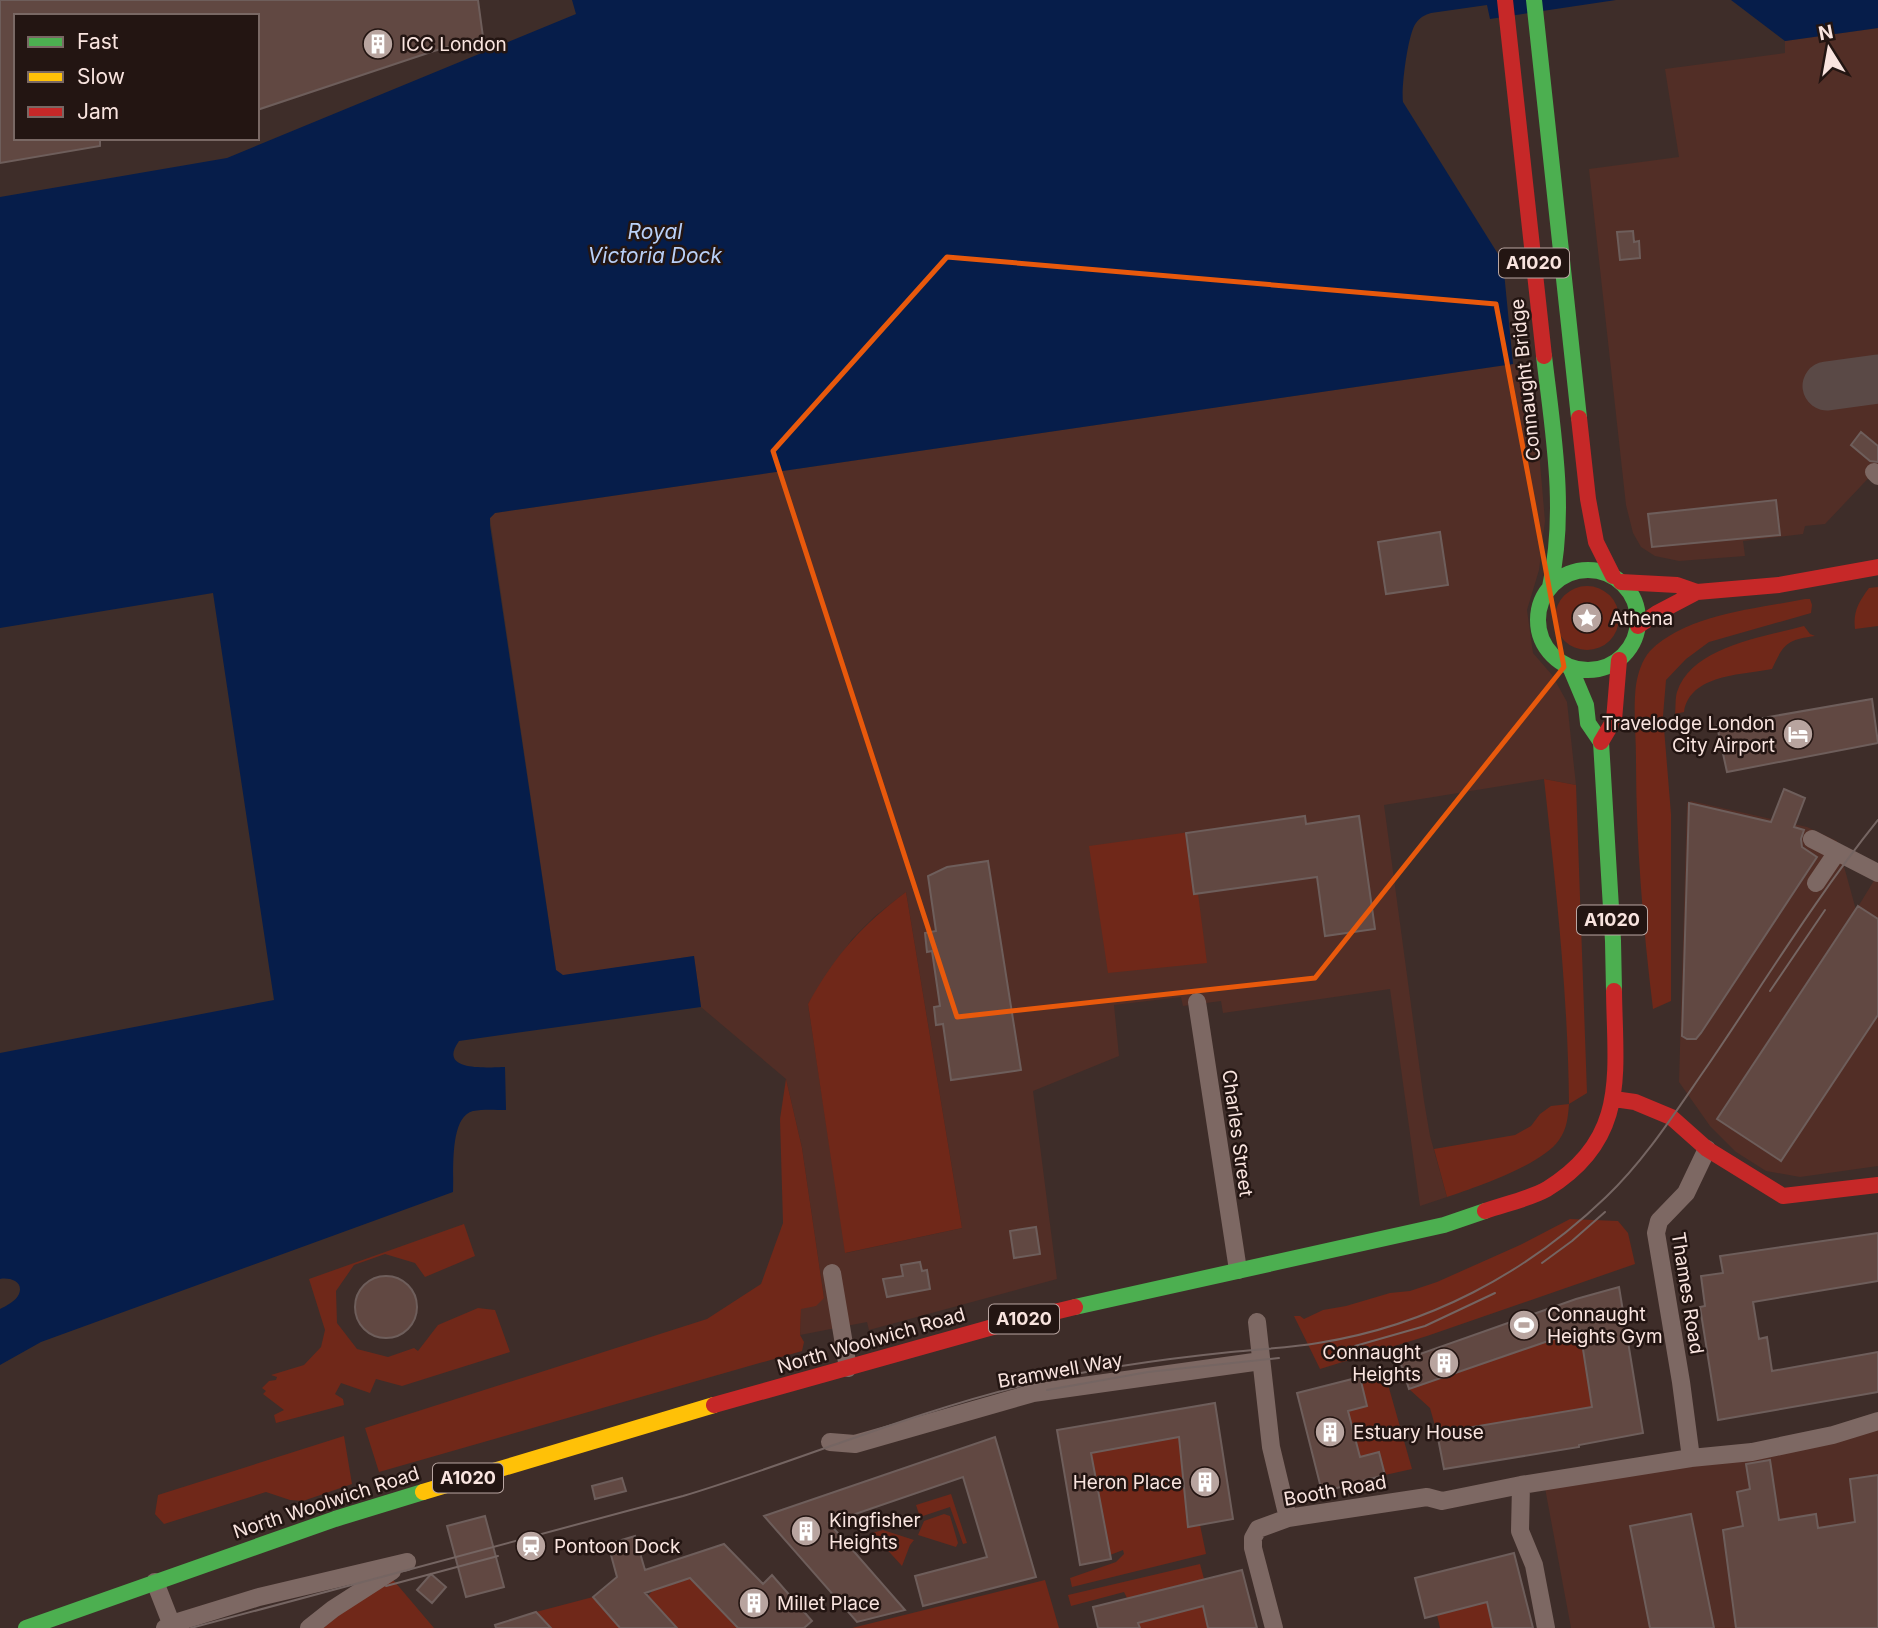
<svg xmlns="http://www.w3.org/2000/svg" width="1878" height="1628" font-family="Inter,sans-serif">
<rect width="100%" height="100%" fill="#3e2d29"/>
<path fill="#522e26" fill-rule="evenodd" d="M1878 28V468L1825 524 1805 526 1803 534 1743 541 1745 556 1679 561 1655 556 1641 547 1633 533 1626 505 1589 169 1679 157 1665 69 1785 53V41Z
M1513 364 1532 370 1545 521 1539 570 1527 610 1533 653 1552 675 1567 702 1576 785 1544 779 1384 805 1424 1101 1430 1136 1447 1197 1420 1206 1390 989 1223 1013 1221 1001 1183 1006 1181 997 1114 1005 1119 1056 1033 1091 1057 1279 869 1330 867 1322 800 1335 801 1308 824 1298 802 1148 786 1079 701 1007 694 956 563 976 556 970 490 518 495 513ZM906 892 962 1228 846 1253 808 1004 852 939 874 917Z
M1691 801 1807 827 1837 841 1856 910 1878 874V1166L1800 1177 1766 1171 1736 1152 1710 1126 1679 1082 1687 803Z
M1878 1422V1628H1571L1545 1488Z"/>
<path fill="#702819" d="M1555 618a32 32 0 1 1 64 0a32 32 0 1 1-64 0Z
M1878 587V626L1855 629C1853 612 1858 603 1869 588Z
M1805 599H1810L1812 605 1811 613 1709 642 1686 659 1666 680 1663 716 1671 814V1001L1653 1009C1643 926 1636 843 1636 759 1636 735 1633 709 1636 685 1638 673 1642 660 1650 651 1687 614 1756 609 1805 599Z
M1804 626 1810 634 1815 636C1787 640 1784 643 1772 669 1742 675 1690 674 1684 712L1675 714C1676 707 1675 698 1677 692 1692 646 1764 637 1804 626Z
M1544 779 1576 785 1587 1093 1569 1104C1568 1117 1567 1129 1559 1140 1542 1165 1476 1187 1447 1197L1434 1149 1515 1135 1531 1126 1540 1114 1551 1106 1569 1104C1568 995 1556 887 1544 779Z
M1190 832 1207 963 1108 973 1089 846Z
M906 892 962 1228 845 1253 808 1004C836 954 861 926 906 892Z
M786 1079 802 1148 824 1298 816 1306 801 1309 800 1335 804 1342 802 1351 379 1472 365 1428 707 1319 761 1284 783 1223 780 1119Z
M1570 1219 1618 1221 1628 1233 1635 1264 1427 1336 1320 1369 1294 1316H1300L1304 1319 1323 1310 1346 1306 1390 1293 1410 1291 1437 1282 1520 1245Z
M464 1224 475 1256 425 1277 415 1263 385 1254 354 1265 336 1291 337 1323 357 1349 388 1357 414 1348 418 1351 438 1325 478 1308 495 1310 510 1352 402 1386 376 1379 370 1393 341 1383 335 1394 343 1399 344 1405 276 1423 274 1415 284 1410 263 1394 266 1391 262 1388 269 1381 276 1380 277 1377 271 1375 304 1365 321 1347 325 1330 309 1279Z
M1580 1330 1597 1438 1572 1410 1437 1433 1430 1408 1409 1389Z
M1385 1374 1412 1469 1385 1475 1379 1453 1360 1457 1348 1411 1367 1406 1360 1377Z
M344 1436 352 1484 303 1501 290 1500 266 1492 164 1524 155 1514 158 1495Z
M1179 1437 1188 1527 1200 1525 1206 1554 1072 1587 1070 1578 1116 1562 1124 1554 1123 1550 1110 1555 1091 1453Z
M951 1494 967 1543 963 1544 950 1507 920 1517 916 1505Z
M944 1514 950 1516 958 1543 956 1547 918 1535 924 1521Z
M883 1530 914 1540 910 1545 902 1566 872 1533Z
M1200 1564 1204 1579 1127 1598 1124 1592 1071 1606 1068 1595Z
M389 1575 434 1628H323Z
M690 1578 738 1628H677L648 1596 653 1590Z
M1045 1580 1059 1628H852Z
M593 1597 620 1628H551L536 1612Z
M1487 1602 1493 1628H1440L1437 1615Z
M1203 1606 1208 1628H1140L1138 1623Z"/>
<path fill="#061d4a" d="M572 0H1616L1490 19 1487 5 1431 13C1425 15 1420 17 1416 23 1408 33 1401 88 1403 102L1503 262 1513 364 495 513 490 518V525L556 970 563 975 694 956 701 1007 459 1041C436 1073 490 1067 505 1067L506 1110C496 1110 483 1109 473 1111 449 1117 454 1172 453 1192L41 1342 0 1365V1309C6 1306 16 1301 19 1294 24 1281 9 1277 0 1279V1053L274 1000 213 593 0 628V197L227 158 576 14Z
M1731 0H1878V28L1785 41Z"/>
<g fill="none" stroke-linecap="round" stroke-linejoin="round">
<path stroke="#5a4946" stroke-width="49" d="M1827 386 1878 379"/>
</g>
<path fill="#614842" stroke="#6e5e5b" stroke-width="2" d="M0 0H478L483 37 434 51 257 110V16H16V138H100V146L0 163Z
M1633 231 1634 242 1639 241 1640 258 1620 260 1617 232Z
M1861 432 1878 446V462L1870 461 1851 445Z
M1776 500 1780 535 1652 547 1648 514Z
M1440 532 1448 585 1386 594 1378 542Z
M1872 699 1878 743 1727 772 1717 726Z
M1784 789 1805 798 1794 827 1804 830 1801 839 1802 847 1817 857 1701 1033 1696 1039H1687L1682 1036 1689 803 1771 822Z
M1305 816 1306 824 1359 816 1375 929 1325 936 1317 877 1194 894 1186 833Z
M988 861 1021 1070 951 1080 943 1024 936 1025 934 1007 940 1006 932 951 927 952 925 933 936 931 928 876 947 867Z
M1858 906 1878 919V1015L1781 1161 1717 1119Z
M1036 1227 1040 1254 1014 1258 1010 1231Z
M1878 1233V1281L1753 1302 1759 1339 1767 1337 1772 1371 1878 1352V1392L1718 1420 1700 1307 1705 1306 1701 1276 1723 1273 1720 1256Z
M920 1262 922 1271 927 1270 930 1289 887 1297 883 1279 903 1276 901 1265Z
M355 1307a31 31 0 1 1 62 0a31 31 0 1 1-62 0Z
M1619 1287 1643 1433 1579 1445V1447L1444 1469 1437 1433 1592 1407 1580 1330 1409 1389 1400 1361 1576 1299Z
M1360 1377 1367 1406 1348 1411 1360 1457 1379 1452 1385 1475 1322 1492 1297 1393Z
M1215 1403 1233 1519 1188 1527 1179 1437 1091 1453 1111 1559 1080 1565 1057 1430Z
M995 1437 1036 1577 923 1606 915 1576 987 1557 963 1477 829 1523 905 1610 857 1622 764 1516Z
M1770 1460 1779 1520 1816 1514 1818 1528 1855 1522 1850 1479 1878 1475V1628H1736L1723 1530 1743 1526 1737 1492 1750 1489 1746 1464Z
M622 1478 626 1491 595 1499 592 1486Z
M1691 1514 1714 1628H1650L1630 1526Z
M485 1516 504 1587 466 1597 447 1526Z
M635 1536 645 1570 724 1544 763 1584 772 1575 812 1621 804 1628H738L690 1578 645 1593 677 1628H620L593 1597 617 1577 608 1544Z
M1514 1553 1533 1628H1493L1487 1602 1425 1618 1415 1578Z
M1242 1570 1257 1628H1208L1203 1606 1138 1623 1140 1628H1098L1093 1607Z
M431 1574 446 1587 432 1603 417 1590Z
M536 1612 551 1628H496L495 1625Z"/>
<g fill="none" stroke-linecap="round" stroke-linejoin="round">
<path stroke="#7d6863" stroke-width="18" d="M1874 472 1878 476
M1812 839 1878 873
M1816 883 1837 852
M1197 1002 1238 1270
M832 1273 848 1368
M1257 1322 1271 1447 1288 1518
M830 1442 855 1444 1033 1393 1261 1361
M1691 1458 1681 1382 1656 1233 1659 1221 1686 1193 1707 1149
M1521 1485 1520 1531 1534 1565 1546 1628
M155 1582 173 1628
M165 1628 171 1624 259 1597 407 1562
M309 1628 333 1609 392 1571
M1274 1628 1253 1548V1538L1258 1529 1288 1518 1427 1497 1442 1501 1521 1485 1691 1458 1752 1452 1833 1435 1878 1421"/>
<path stroke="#4caf50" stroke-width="16" d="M1534 0 1579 418
M1544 356C1553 433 1567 510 1550 587
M1538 620a50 50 0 1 1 100 0a50 50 0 1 1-100 0Z
M1570 667 1586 705 1588 723 1601 742 1613 941 1614 991
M1075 1307 1444 1225 1485 1211
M26 1628 335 1519 423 1492"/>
<path stroke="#ffc107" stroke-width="16" d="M423 1492 714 1405"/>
<path stroke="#c62828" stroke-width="16" d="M1505 0 1544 356
M1579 418 1588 499 1596 542 1613 576
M1621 582 1677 585 1697 592 1779 585 1878 567
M1638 626 1657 613 1697 592
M1601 742 1614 720 1619 660
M1614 1099 1635 1102 1671 1117 1707 1149 1783 1196 1878 1185
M1485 1211C1505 1204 1529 1199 1547 1189 1629 1139 1615 1073 1614 991
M714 1405 1000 1325 1075 1307"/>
<path stroke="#756562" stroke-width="2" d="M1770 991 1825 910
M1542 1263 1572 1241 1605 1212
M1355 1346 1425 1326 1495 1293
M1047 1390 1148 1372 1279 1358
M386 1586 498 1556
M191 1628 683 1496C799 1461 911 1412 1029 1384 1095 1368 1163 1359 1231 1352 1260 1349 1289 1348 1318 1343 1427 1326 1526 1274 1606 1197 1646 1159 1676 1111 1708 1065 1764 983 1816 897 1878 820"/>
</g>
<path fill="none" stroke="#e8590c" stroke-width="5" stroke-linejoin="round" d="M947 257 1496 304 1564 667 1315 978 957 1017 773 451Z"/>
<defs>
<g id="building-disc" transform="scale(1.575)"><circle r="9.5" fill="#b8a49f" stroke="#231512"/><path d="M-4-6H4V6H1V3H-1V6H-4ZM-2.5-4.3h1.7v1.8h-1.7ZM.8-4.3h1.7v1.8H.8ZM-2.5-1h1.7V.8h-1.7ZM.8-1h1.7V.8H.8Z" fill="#fff"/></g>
<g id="sight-disc" transform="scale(1.575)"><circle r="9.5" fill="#b8a49f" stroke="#231512"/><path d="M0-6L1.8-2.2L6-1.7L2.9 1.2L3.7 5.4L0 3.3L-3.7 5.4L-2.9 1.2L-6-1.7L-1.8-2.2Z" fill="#fff"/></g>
<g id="hotel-disc" transform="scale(1.575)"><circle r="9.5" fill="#b8a49f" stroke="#231512"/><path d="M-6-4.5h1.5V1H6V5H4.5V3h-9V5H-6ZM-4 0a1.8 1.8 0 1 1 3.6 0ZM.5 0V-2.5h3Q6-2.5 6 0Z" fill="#fff"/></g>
<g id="stadium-disc" transform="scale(1.575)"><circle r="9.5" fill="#b8a49f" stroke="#231512"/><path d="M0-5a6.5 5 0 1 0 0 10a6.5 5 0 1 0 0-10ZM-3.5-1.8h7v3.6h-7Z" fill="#fff"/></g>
<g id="station-disc" transform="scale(1.575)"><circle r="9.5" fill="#b8a49f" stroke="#231512"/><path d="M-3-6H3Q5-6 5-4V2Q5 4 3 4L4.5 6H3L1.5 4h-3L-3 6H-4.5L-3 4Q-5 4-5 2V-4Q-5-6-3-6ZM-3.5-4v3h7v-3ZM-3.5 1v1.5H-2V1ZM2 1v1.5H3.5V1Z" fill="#fff"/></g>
</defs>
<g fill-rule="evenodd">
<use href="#building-disc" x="378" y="44"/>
<use href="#sight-disc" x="1587" y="618"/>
<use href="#hotel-disc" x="1798" y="734"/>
<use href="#stadium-disc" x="1524" y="1325"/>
<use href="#building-disc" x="1444" y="1363"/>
<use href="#building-disc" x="1330" y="1432"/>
<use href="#building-disc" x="1205" y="1482"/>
<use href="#building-disc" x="806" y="1531"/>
<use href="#station-disc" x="531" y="1546"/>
<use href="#building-disc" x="754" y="1603"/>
</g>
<g text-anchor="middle" stroke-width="5" stroke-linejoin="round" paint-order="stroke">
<g fill="#231512" stroke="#b9a6a2" stroke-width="2">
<rect x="1499" y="248.5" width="70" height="29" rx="5"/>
<rect x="1577" y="905.5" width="70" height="29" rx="5"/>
<rect x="989" y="1304.5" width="70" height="29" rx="5"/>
<rect x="433" y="1463.5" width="70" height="29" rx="5"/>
</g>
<g font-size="18" font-weight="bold" fill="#f9e4df">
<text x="1534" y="269">A1020</text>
<text x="1612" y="926">A1020</text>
<text x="1024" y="1325">A1020</text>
<text x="468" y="1484">A1020</text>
</g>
<g font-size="19" fill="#f9e4df" stroke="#231512" text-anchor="start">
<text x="401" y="51">ICC London</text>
<text x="1610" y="625">Athena</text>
<text x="1775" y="730" text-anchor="end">Travelodge London<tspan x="1775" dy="22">City Airport</tspan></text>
<text x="1547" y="1321">Connaught<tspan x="1547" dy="22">Heights Gym</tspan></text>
<text x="1421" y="1359" text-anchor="end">Connaught<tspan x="1421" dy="22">Heights</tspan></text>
<text x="1353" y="1439">Estuary House</text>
<text x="1182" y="1489" text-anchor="end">Heron Place</text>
<text x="829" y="1527">Kingfisher<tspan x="829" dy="22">Heights</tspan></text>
<text x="554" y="1553">Pontoon Dock</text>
<text x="777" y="1610">Millet Place</text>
</g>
<g font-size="19" fill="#f9e4df" stroke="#231512">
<text transform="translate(1525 380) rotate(-96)" y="7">Connaught Bridge</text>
<text transform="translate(1238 1133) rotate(82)" y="7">Charles Street</text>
<text transform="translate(1688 1293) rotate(81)" y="7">Thames Road</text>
<text transform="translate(871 1340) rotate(-16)" y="7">North Woolwich Road</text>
<text transform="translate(1060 1370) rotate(-10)" y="7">Bramwell Way</text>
<text transform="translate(1335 1490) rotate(-10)" y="7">Booth Road</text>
<text transform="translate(326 1502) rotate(-18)" y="7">North Woolwich Road</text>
</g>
<g font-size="21" font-style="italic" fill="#b9d0f8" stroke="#231512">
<text x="655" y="239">Royal<tspan x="655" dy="24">Victoria Dock</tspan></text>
</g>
</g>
<rect x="14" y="14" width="245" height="126" fill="#231512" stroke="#796864" stroke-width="2"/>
<rect x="28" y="37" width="35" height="10" fill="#4caf50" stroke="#796864" stroke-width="2"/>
<text x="77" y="49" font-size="21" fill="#f9e4df">Fast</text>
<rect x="28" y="72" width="35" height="10" fill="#ffc107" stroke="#796864" stroke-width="2"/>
<text x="77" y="84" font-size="21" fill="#f9e4df">Slow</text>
<rect x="28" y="107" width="35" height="10" fill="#c62828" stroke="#796864" stroke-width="2"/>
<text x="77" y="119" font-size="21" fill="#f9e4df">Jam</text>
<g transform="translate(1829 49) rotate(349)" stroke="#231512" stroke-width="5" paint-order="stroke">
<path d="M0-5L12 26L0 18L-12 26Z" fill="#f9e4df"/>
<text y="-10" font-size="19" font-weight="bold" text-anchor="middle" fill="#f9e4df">N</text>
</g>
</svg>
